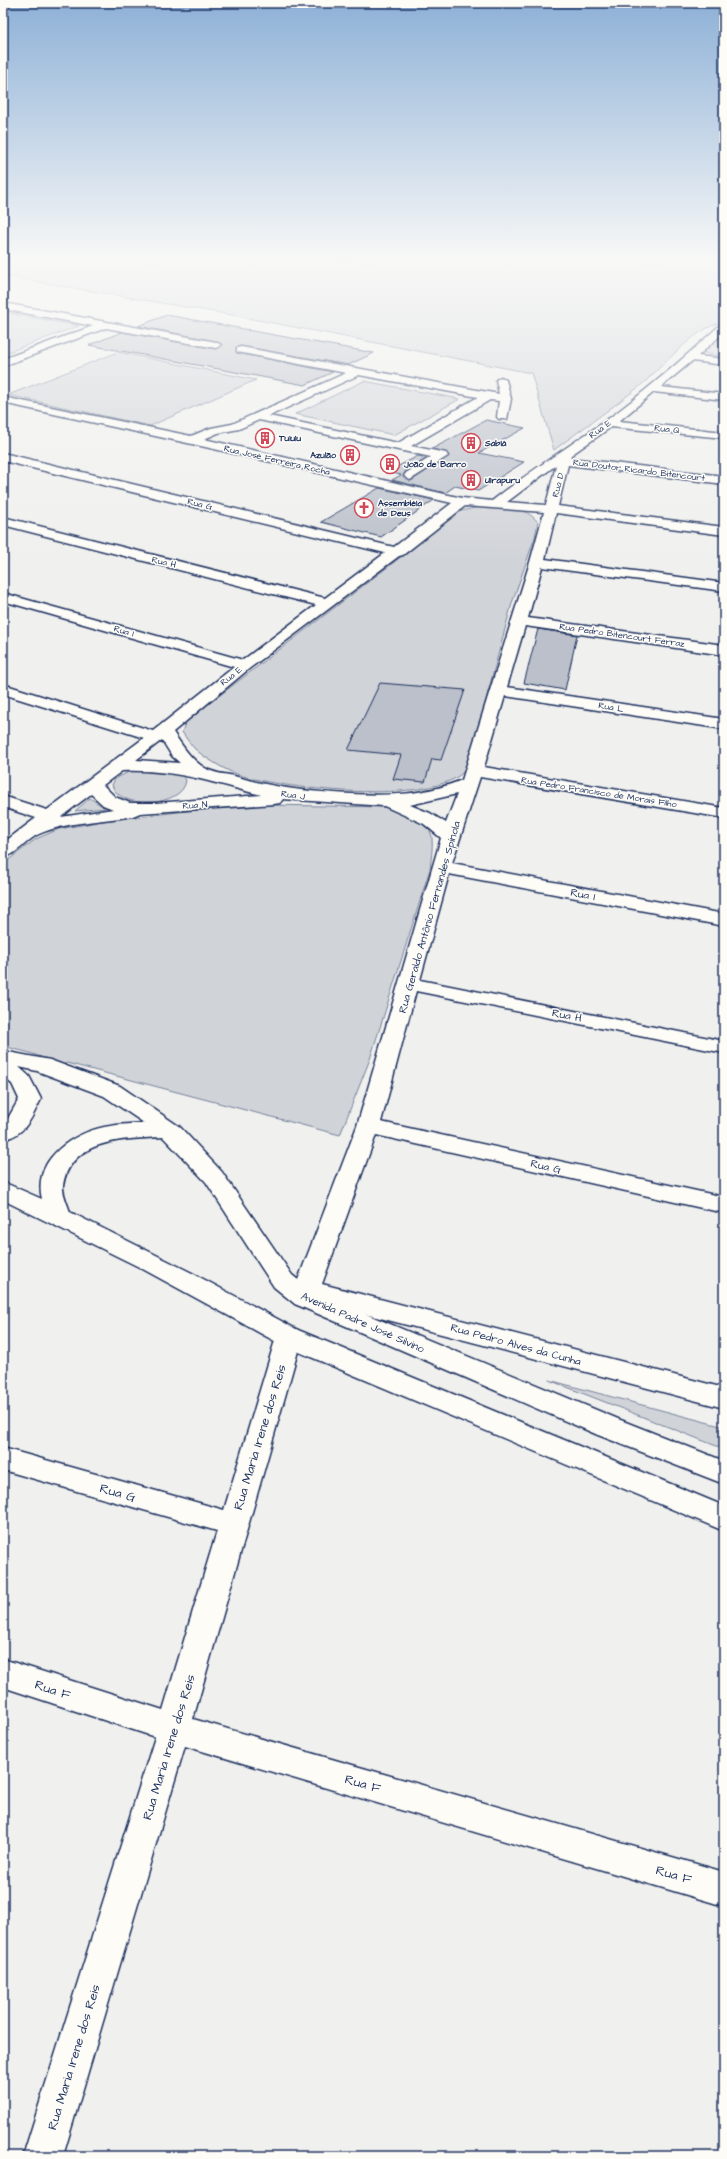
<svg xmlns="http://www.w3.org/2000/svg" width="727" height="2159" font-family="'Architects Daughter',sans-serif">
<rect width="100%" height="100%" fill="#f0f0ee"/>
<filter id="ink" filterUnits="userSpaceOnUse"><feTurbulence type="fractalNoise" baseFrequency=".025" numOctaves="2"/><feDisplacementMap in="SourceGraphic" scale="8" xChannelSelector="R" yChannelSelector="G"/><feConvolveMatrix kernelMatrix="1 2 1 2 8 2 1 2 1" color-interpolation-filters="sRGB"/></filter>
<g filter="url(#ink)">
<path fill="#d0d3d8" stroke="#76819b" d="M3 261H724V322C694 327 663 367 640 386 612 408 583 428 554 450L531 373 232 315 3 276Z
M3 312 79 326 3 354Z
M724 328V357L704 353 723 328Z
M118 352 256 380 150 426 8 395Z
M364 381 460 399 394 435 295 414Z
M485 506C505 508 524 505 538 522L535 537 512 603 470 759C469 762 468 767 465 770 436 807 274 789 234 773 225 770 202 756 195 749 190 744 186 738 182 732L186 721 461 511Z
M134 769 181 774 186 780C184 807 119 811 112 785L115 779Z
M90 798 105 808 75 811Z
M266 805 383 807C398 810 431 820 432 838 433 848 431 859 430 869L370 1059 340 1135 67 1063 63 1065 30 1053 3 1046V864L36 839 59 829 109 820 204 809Z
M549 1380 724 1427V1449Z"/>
<path fill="#bbc0ca" stroke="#1b2f5e" d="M167 315 249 330H247L374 353 348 365 241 346 236 347 237 353 333 372 305 385 89 345 122 332 216 349 222 346 216 341 138 326Z
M486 420 525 428 479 453 524 462 478 491 455 486 445 493 392 480 401 475 387 472 418 456 427 458 405 472 403 476 411 481 449 456 446 452 432 449Z
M379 488 434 500 381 537 321 522Z
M538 629 577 635 565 690 524 683Z
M380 683 465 690 441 760 432 759 425 782 393 779 401 755 348 750Z"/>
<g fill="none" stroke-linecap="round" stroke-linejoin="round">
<g stroke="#1b2f5e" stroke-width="3">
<path id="minor" d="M3 303 216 342 221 345 216 348 106 328 3 366V359L93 326 3 309Z
M724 324V332L698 356 724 359V365L692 361 661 387 724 394V400L654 392 619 421 724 432V438L611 427 571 455 570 458 724 476V484L568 465 558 506 724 527V535L556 513 545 559 724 583V591L542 567 528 618 724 645V655L525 626 507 687 724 719V729L505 696 484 767 724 808V818L480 777 452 863 724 914V926L449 874 420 980 724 1041V1053L416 991 381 1122 724 1197V1213L376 1135 322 1284 724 1388V1408L315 1301 313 1304 304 1307 295 1304 291 1298 357 1126 441 838 424 824 384 806 283 799 280 803 274 804 140 813 133 816C104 821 65 822 39 834 26 840 18 854 3 858V843L36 818 3 807V796L47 810 144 738 3 694V684L153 731 234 667 3 601V593L243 660 316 605 3 525V517L325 598 385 553 3 461V453L394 547 452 503 192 444 3 403V397L191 436 211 428 232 424 346 373 237 352V348L241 347 499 394 496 380 501 377 506 380 511 399 507 419H499L497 417 499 401 490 400 411 446 446 453 448 456 410 480 404 476 406 473 431 457 259 420 239 429 218 433 204 439 462 498 492 501C529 472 566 448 604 422 645 392 683 359 720 325ZM359 375 478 397 398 443 269 416ZM556 465 546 505 507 502ZM465 506 544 512 530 562 462 780C425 795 390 796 351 794 311 792 273 788 234 776 225 774 212 773 205 768 191 760 181 744 173 732L250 668 399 556 403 555ZM162 740 172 756 180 763 136 760ZM122 771C174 769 211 782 261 795L155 803H130L115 797 103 785ZM91 794 103 805 113 809 61 817ZM457 794 446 823 430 813 410 805Z
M289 1327 298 1330 302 1337 193 1719 724 1872V1906L185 1746 63 2156H23L155 1737 3 1687V1659L163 1710 217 1531 3 1470V1448L224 1510 276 1337 280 1330Z"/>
</g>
<g stroke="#1b2f5e" stroke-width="3">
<path id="major" d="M3 1051 50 1060 120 1086 180 1127 222 1172 292 1275 313 1292 618 1419 724 1461V1484L598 1435 295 1304 274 1287 206 1182 163 1137C126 1139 70 1138 63 1186 62 1193 68 1205 70 1212L192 1273 298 1330 724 1506V1531L280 1344 139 1267 3 1200V1182L42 1199C32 1158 75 1131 110 1126 121 1124 133 1124 144 1123L104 1096 37 1071 19 1067 29 1076 41 1099C31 1119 26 1134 3 1140V1123L7 1120 19 1099 12 1084 3 1077Z"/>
</g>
<use href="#minor" fill="#fdfcf7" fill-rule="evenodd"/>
<use href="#major" fill="#fdfcf7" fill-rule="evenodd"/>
</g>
</g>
<linearGradient id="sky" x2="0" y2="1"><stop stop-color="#8eb1d7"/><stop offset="0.46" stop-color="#f8f8f7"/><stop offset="1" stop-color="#f8f8f7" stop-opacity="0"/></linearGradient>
<rect width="727" height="563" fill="url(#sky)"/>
<defs>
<g id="building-ring" transform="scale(1)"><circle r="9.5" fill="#fdfcf7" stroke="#d1495b" stroke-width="1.5"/><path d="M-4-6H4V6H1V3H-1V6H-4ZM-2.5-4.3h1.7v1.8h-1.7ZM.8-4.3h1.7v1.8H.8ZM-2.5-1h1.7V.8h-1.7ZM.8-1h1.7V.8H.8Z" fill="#d1495b"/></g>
<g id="church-ring" transform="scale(1)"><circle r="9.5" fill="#fdfcf7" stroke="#d1495b" stroke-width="1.5"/><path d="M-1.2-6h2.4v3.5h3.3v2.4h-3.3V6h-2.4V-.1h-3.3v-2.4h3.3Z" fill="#d1495b"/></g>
</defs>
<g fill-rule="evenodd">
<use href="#building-ring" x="265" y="438"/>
<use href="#building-ring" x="471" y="443"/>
<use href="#building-ring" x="350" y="455"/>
<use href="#building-ring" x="390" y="464"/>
<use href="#building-ring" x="471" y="480"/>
<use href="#church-ring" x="364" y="508"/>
</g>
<g text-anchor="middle" stroke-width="3" stroke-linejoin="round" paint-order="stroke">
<g font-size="9" fill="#1b2f5e" stroke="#fdfcf7">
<text transform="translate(600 429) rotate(-36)" y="3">Rua E</text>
<text transform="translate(667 429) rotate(6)" y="3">Rua Q</text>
<text transform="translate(277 460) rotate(13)" y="3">Rua José Ferreira Rocha</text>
<text transform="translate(639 470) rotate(7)" y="3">Rua Doutor Ricardo Bitencourt</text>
<text transform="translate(558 485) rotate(-75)" y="3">Rua D</text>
<text transform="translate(200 504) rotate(14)" y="3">Rua G</text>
<text transform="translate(164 562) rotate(14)" y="3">Rua H</text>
<text transform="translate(124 631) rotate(16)" y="3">Rua I</text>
<text transform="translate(622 635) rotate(8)" y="3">Rua Pedro Bitencourt Ferraz</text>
<text transform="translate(231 676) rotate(-39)" y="3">Rua E</text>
<text transform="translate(611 707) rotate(9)" y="3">Rua L</text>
<text transform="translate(599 792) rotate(9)" y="3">Rua Pedro Francisco de Morais Filho</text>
<text transform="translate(293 795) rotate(8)" y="3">Rua J</text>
<text transform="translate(195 805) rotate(-4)" y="3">Rua N</text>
</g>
<g font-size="9" font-weight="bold" fill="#1b2f5e" stroke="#fdfcf7" text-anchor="start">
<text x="279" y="441">Tuiuiu</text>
<text x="485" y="446">Sabiá</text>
<text x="336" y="458" text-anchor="end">Azulão</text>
<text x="404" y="467">João de Barro</text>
<text x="485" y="483">Uirapuru</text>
<text x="378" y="506">Assembléia<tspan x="378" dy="10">de Deus</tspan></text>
</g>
<g font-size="11" fill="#1b2f5e" stroke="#fdfcf7">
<text transform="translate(583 894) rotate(11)" y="4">Rua I</text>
<text transform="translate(429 917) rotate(-74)" y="4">Rua Geraldo Antônio Fernandes Spínola</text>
<text transform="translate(567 1015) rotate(11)" y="4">Rua H</text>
<text transform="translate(546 1166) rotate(13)" y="4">Rua G</text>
<text transform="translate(363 1322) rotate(24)" y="4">Avenida Padre José Silvino</text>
<text transform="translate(516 1344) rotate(15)" y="4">Rua Pedro Alves da Cunha</text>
</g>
<g font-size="13" fill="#1b2f5e" stroke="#fdfcf7">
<text transform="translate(259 1437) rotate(-73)" y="5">Rua Maria Irene dos Reis</text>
<text transform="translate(118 1492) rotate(16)" y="5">Rua G</text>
<text transform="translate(53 1689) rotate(18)" y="5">Rua F</text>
<text transform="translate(168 1747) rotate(-73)" y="5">Rua Maria Irene dos Reis</text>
<text transform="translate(363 1783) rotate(16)" y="5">Rua F</text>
<text transform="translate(674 1874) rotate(16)" y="5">Rua F</text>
<text transform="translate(73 2057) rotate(-73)" y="5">Rua Maria Irene dos Reis</text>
</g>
</g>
<rect width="727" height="2159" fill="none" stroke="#fdfcf7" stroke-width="16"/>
<rect x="8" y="8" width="711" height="2143" fill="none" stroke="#1b2f5e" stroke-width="1.5" filter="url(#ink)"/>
</svg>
